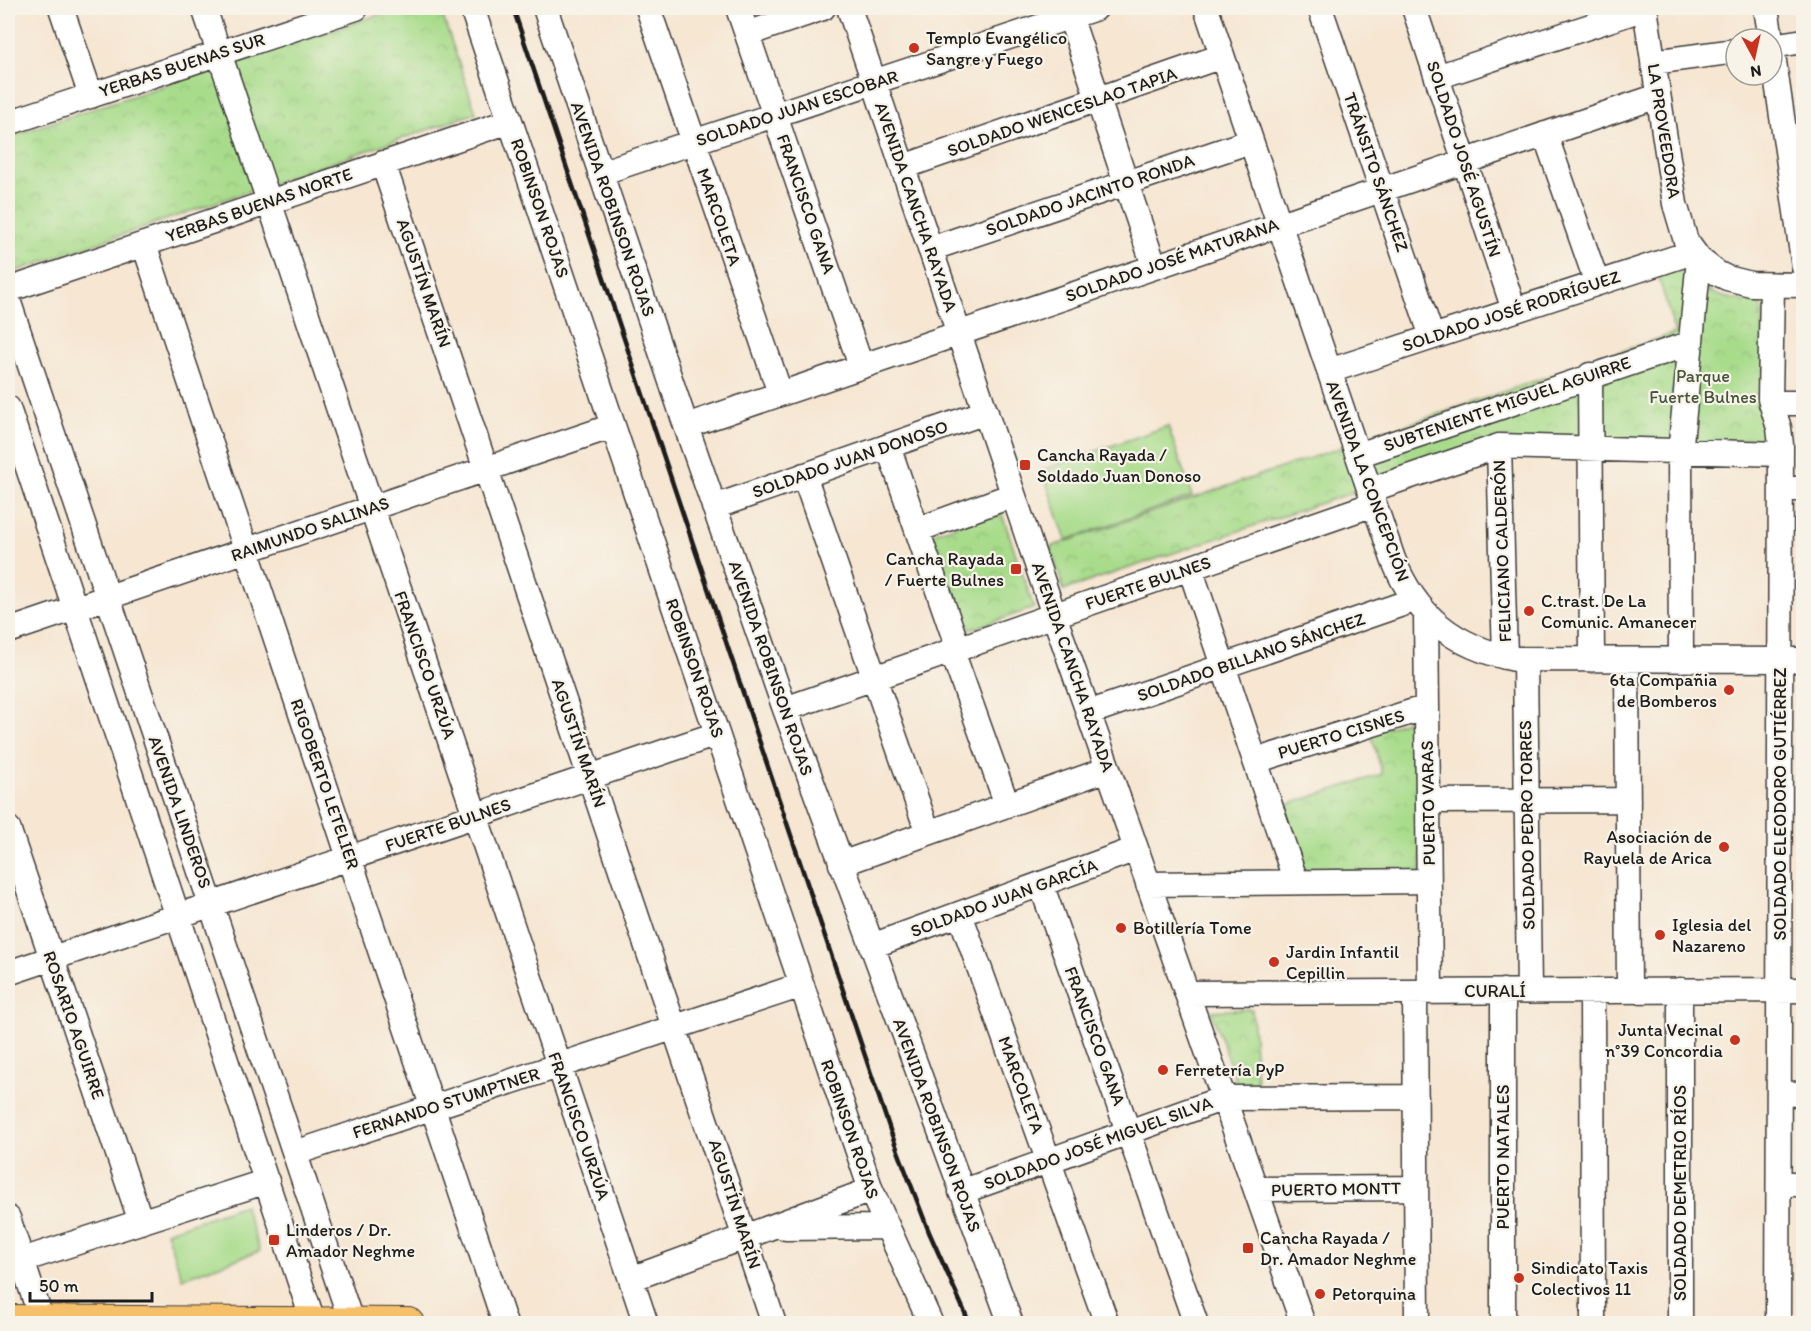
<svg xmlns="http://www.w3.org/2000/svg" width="1811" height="1331" font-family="Itim,sans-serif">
<defs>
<pattern id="park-crowns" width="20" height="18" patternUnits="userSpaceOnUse" patternTransform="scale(1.5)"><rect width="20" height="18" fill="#a8dc8b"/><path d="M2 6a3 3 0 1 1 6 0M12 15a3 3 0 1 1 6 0" fill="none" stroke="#90bc77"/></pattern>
</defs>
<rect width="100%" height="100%" fill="#f7f3e8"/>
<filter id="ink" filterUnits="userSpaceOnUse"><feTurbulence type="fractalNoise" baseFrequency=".0167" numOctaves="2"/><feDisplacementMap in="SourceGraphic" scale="12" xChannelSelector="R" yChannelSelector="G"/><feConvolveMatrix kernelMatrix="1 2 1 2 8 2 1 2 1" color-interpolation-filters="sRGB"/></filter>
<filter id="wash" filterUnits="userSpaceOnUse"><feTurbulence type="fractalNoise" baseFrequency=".008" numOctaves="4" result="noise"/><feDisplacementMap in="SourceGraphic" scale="24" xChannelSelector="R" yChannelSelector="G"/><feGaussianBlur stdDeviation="1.35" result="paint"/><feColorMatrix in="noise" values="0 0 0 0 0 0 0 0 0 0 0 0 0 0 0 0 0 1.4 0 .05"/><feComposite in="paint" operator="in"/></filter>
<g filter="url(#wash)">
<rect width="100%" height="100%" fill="#f6e6d2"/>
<path fill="#a8dc8b" stroke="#627c54" stroke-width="1.5" d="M1168 426 1192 496 1066 540 1042 470Z
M244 1205 260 1251 182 1278 166 1232Z"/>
<path fill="url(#park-crowns)" stroke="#627c54" stroke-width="1.5" d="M399 8H440L476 113 8 274V137Z
M1674 262C1706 295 1716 298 1761 303L1773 442 1496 444 1064 590 1050 547 1675 333 1656 268Z
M1001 511 1034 608 960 633 927 535Z
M1417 717 1421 875 1310 876 1303 868 1280 807 1382 774 1371 733Z
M1252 1009 1257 1085 1238 1087 1211 1011Z"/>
</g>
<g filter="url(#ink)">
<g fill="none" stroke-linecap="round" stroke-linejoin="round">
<g stroke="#3d3a37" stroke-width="27">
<path id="minor" d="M61 8 91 96
M204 8 646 1324
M472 8 871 1190 931 1324
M545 8 686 426 785 709 1011 1324
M648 8 780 393
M738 8 861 366
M849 8 1054 615 1303 1324
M1206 8 1393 559C1416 616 1454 647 1515 659L1804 660
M1320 8 1432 337
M1414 8 1514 310
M1645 8 1675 204 1686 241 1699 259 1717 273 1727 278 1751 284 1804 285
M1766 8 1771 39
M1070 16 1154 266
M747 34 823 8
M1772 46 1804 41
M1772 48 1804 267
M1653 62 1736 51
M1437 77 1645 8
M8 123 356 8
M1545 134 1597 283
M383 163 774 1324
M903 167 1222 56
M600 173 1096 8
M144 244 505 1324
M930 249 1251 141
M1772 285 1770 399 1779 428 1781 445 1778 1324
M8 290 510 121
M8 300 352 1324
M1329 371 1693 252
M1590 375 1592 660
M1771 403H1804
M8 408 314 1324
M686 426 1658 96
M888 446 958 648
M1499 446 1505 657
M1358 455 1691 343
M804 475 928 833
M1781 489H1804
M1370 490 1499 446 1781 454
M714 507 986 412
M917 530 1013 495
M1190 568 1296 882
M1426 614 1430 992
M8 631 613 426
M952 651 1007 805
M1525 660 1529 991
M1627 660 1629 991
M1681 660 1680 453 1699 259
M785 709 1374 504
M1088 713 1414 600
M1255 761 1427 707
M1428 801 1628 800
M8 828 141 1222
M841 864 1108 769
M1041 884 1196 1324
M1148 884 1428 881
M960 914 1107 1324
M872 946 1136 849
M8 973 717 734
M1680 990V1324
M1503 991V1324
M1592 991 1593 1324
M1415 992 1417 1324
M1187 993 1804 990
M1779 1093 1804 1094
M295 1153 802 985
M1779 1184H1804
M1256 1189 1416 1188
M961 1192 1224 1098 1416 1097
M8 1218 42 1321
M786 1228 886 1227
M22 1260 267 1181
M631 1279 871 1190"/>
</g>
<g stroke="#3d3a37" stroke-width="34">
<path id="major" d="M8 1321 408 1324"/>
</g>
<use href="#minor" stroke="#fff" stroke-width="24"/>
<use href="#major" stroke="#f6c06b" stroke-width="32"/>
<path stroke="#1c1c1c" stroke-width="4.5" d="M513 8 890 1130 929 1232 970 1324"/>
</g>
</g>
<g fill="#c8321e" stroke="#f7f3e8" stroke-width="2">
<circle cx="914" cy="48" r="6"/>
<rect x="1019" y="459" width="12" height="12" rx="3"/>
<rect x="1010" y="563" width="12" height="12" rx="3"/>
<circle cx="1529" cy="611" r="6"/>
<circle cx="1729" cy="690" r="6"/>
<circle cx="1724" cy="847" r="6"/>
<circle cx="1121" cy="928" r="6"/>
<circle cx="1660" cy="935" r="6"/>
<circle cx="1274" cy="962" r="6"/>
<circle cx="1735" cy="1040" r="6"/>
<circle cx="1163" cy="1070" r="6"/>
<rect x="268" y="1234" width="12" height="12" rx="3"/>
<rect x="1242" y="1242" width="12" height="12" rx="3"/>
<circle cx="1519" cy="1278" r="6"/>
<circle cx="1320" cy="1294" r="6"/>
</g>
<g text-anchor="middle" stroke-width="4.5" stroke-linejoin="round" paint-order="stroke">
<g font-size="18" fill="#1c1c1c" stroke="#f7f3e8" text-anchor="start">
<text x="926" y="44">Templo Evangélico<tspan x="926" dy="21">Sangre y Fuego</tspan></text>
<text x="1037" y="461">Cancha Rayada /<tspan x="1037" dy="21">Soldado Juan Donoso</tspan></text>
<text x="1004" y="565" text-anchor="end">Cancha Rayada<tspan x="1004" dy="21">/ Fuerte Bulnes</tspan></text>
<text x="1541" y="607">C.trast. De La<tspan x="1541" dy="21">Comunic. Amanecer</tspan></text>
<text x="1717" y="686" text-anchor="end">6ta Compañia<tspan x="1717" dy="21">de Bomberos</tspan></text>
<text x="1712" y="843" text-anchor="end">Asociación de<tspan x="1712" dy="21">Rayuela de Arica</tspan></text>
<text x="1672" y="931">Iglesia del<tspan x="1672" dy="21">Nazareno</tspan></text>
<text x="1133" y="934">Botillería Tome</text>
<text x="1286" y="958">Jardin Infantil<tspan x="1286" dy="21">Cepillin</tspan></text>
<text x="1723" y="1036" text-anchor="end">Junta Vecinal<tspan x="1723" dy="21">n°39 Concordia</tspan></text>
<text x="1175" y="1076">Ferretería PyP</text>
<text x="286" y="1236">Linderos / Dr.<tspan x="286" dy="21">Amador Neghme</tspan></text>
<text x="1260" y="1244">Cancha Rayada /<tspan x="1260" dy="21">Dr. Amador Neghme</tspan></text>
<text x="1531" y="1274">Sindicato Taxis<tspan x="1531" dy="21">Colectivos 11</tspan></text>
<text x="1332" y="1300">Petorquina</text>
</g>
<g font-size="18" fill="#1c1c1c" stroke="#f7f3e8">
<text transform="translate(182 65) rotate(-18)" y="6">YERBAS BUENAS SUR</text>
<text transform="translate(797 108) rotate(-18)" y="6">SOLDADO JUAN ESCOBAR</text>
<text transform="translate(1062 112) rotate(-19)" y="6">SOLDADO WENCESLAO TAPIA</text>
<text transform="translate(1664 131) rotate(81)" y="6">LA PROVEEDORA</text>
<text transform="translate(1464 159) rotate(72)" y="6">SOLDADO JOSÉ AGUSTÍN</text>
<text transform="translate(1376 172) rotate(71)" y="6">TRÁNSITO SÁNCHEZ</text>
<text transform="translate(1090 195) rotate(-19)" y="6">SOLDADO JACINTO RONDA</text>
<text transform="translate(806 204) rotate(71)" y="6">FRANCISCO GANA</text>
<text transform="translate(259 205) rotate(-19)" y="6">YERBAS BUENAS NORTE</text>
<text transform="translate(916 207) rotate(71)" y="6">AVENIDA CANCHA RAYADA</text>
<text transform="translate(540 208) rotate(71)" y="6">ROBINSON ROJAS</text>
<text transform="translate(613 209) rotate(71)" y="6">AVENIDA ROBINSON ROJAS</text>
<text transform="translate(719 217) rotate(71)" y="6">MARCOLETA</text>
<text transform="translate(1172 260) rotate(-19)" y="6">SOLDADO JOSÉ MATURANA</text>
<text transform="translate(424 283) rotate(71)" y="6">AGUSTÍN MARÍN</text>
<text transform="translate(1511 311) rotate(-18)" y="6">SOLDADO JOSÉ RODRÍGUEZ</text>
<text transform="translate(1507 404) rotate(-19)" y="6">SUBTENIENTE MIGUEL AGUIRRE</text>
<text transform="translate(850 459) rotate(-19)" y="6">SOLDADO JUAN DONOSO</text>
<text transform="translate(1368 481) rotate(70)" y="6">AVENIDA LA CONCEPCIÓN</text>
<text transform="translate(310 529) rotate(-19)" y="6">RAIMUNDO SALINAS</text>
<text transform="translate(1502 551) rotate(-92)" y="6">FELICIANO CALDERÓN</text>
<text transform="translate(1148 583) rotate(-19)" y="6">FUERTE BULNES</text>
<text transform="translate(1251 657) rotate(-19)" y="6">SOLDADO BILLANO SÁNCHEZ</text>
<text transform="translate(425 665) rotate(71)" y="6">FRANCISCO URZÚA</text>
<text transform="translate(1073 667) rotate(71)" y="6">AVENIDA CANCHA RAYADA</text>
<text transform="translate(695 668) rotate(71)" y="6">ROBINSON ROJAS</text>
<text transform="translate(771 668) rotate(71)" y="6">AVENIDA ROBINSON ROJAS</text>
<text transform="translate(1341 734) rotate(-17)" y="6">PUERTO CISNES</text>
<text transform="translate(579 743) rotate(71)" y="6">AGUSTÍN MARÍN</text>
<text transform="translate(325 784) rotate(71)" y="6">RIGOBERTO LETELIER</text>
<text transform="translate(1428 803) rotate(-91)" y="6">PUERTO VARAS</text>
<text transform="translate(1780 804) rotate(-90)" y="6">SOLDADO ELEODORO GUTIÉRREZ</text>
<text transform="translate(180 812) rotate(71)" y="6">AVENIDA LINDEROS</text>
<text transform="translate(448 825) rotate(-19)" y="6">FUERTE BULNES</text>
<text transform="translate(1527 825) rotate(-91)" y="6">SOLDADO PEDRO TORRES</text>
<text transform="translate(1004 898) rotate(-20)" y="6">SOLDADO JUAN GARCÍA</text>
<text x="1495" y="997">CURALÍ</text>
<text transform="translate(74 1025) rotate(71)" y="6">ROSARIO AGUIRRE</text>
<text transform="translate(1095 1036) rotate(70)" y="6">FRANCISCO GANA</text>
<text transform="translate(1021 1085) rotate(70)" y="6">MARCOLETA</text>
<text transform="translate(446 1103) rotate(-18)" y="6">FERNANDO STUMPTNER</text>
<text transform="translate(937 1125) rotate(70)" y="6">AVENIDA ROBINSON ROJAS</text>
<text transform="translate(579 1126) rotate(71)" y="6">FRANCISCO URZÚA</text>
<text transform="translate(850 1129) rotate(71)" y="6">ROBINSON ROJAS</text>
<text transform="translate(1098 1143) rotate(-20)" y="6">SOLDADO JOSÉ MIGUEL SILVA</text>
<text transform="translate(1503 1157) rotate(-90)" y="6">PUERTO NATALES</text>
<text transform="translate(1336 1189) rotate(-1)" y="6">PUERTO MONTT</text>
<text transform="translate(1680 1193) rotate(-90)" y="6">SOLDADO DEMETRIO RÍOS</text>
<text transform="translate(735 1204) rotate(72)" y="6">AGUSTÍN MARÍN</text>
</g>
<g font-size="18" fill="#46563d" stroke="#f7f3e8">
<text x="1703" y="382">Parque<tspan x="1703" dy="21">Fuerte Bulnes</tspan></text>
</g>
</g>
<rect width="1811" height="1331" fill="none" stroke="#f7f3e8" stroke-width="30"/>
<g transform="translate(1754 57) rotate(172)"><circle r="28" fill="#f7f3e8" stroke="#9f9d96" stroke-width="1.5"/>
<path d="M0-4.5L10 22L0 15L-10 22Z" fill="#c8321e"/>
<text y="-9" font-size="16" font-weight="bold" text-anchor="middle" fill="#1c1c1c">N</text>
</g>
<path d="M30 1292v9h122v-9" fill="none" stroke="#1c1c1c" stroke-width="3"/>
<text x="39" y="1292" font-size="18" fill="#1c1c1c" stroke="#f7f3e8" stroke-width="4.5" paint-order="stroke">50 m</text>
</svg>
